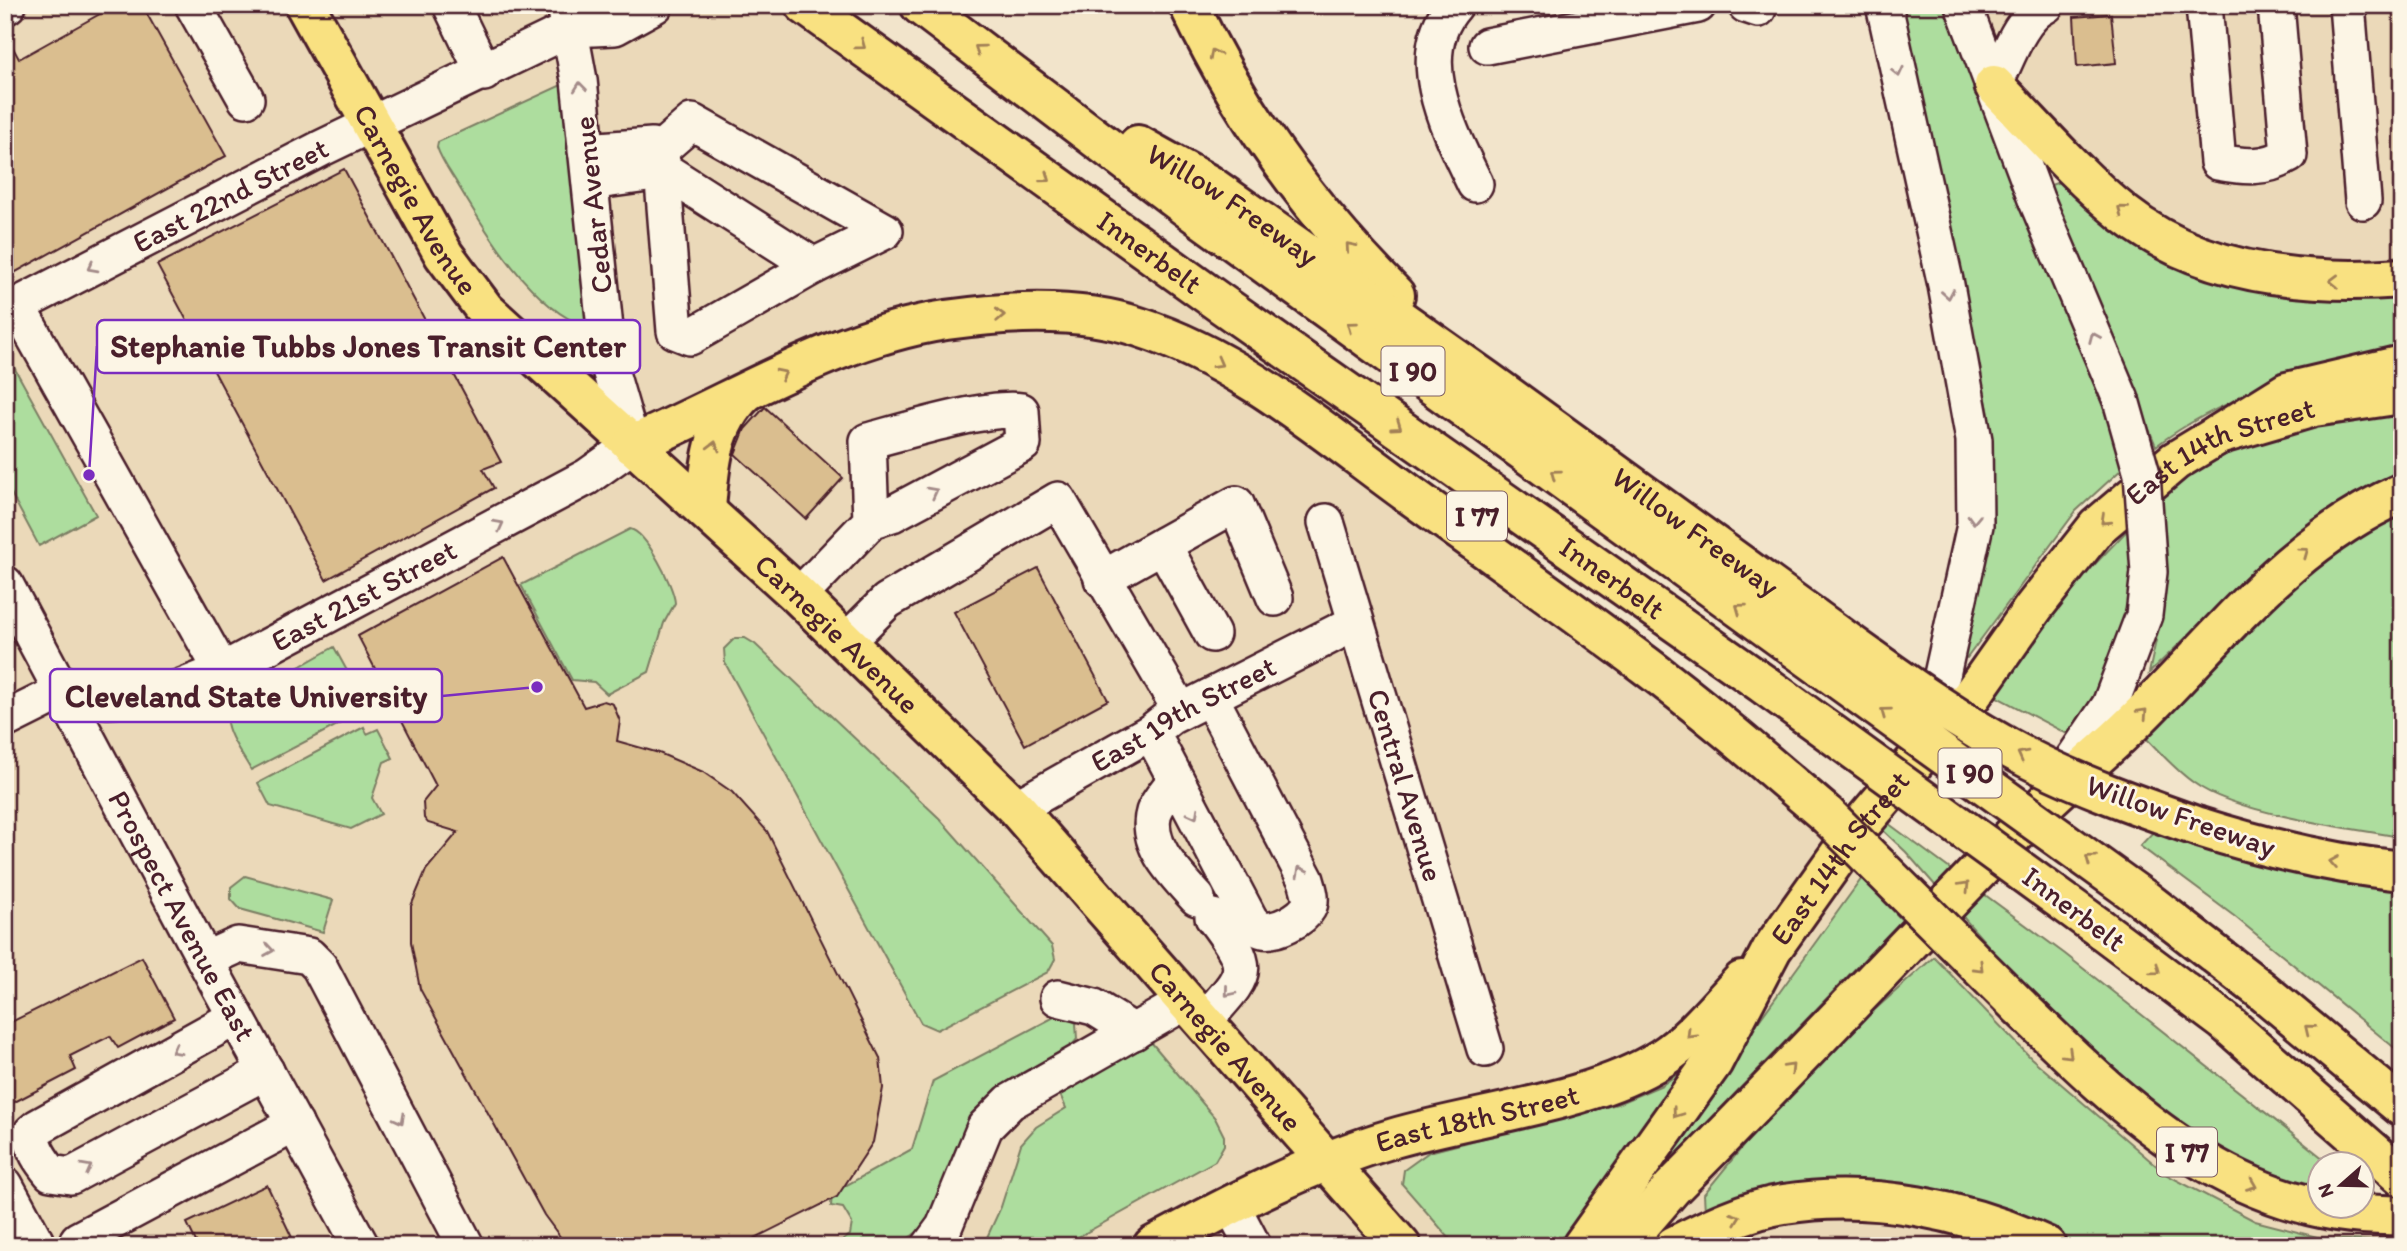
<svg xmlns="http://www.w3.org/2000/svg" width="2407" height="1251" font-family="Itim,sans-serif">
<rect width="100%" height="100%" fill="#f2e4cb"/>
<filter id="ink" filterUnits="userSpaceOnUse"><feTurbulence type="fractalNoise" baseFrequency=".0143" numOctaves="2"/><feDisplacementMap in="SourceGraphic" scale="14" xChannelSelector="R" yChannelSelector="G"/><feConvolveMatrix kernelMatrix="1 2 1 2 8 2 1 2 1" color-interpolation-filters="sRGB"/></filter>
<g filter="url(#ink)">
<path fill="#ebd9b9" d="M5 5H805L1220 303 1367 437 1626 623 1740 723 2170 1142 2402 1215V1246H5Z
M1963 5H2402V278L2221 262 2059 153Z"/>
<path fill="#addd9e" stroke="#7c7e64" stroke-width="2" d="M1901 5H1943L2103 407 2123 468 2076 511 1967 658 1960 654C1988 567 1993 505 1989 414Z
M568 82 588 326 587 327C532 309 486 232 458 185 451 173 441 160 437 147L438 142Z
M2065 180 2123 228 2402 290V347C2316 371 2229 391 2156 446L2048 186Z
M5 351 96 515 39 546 5 482Z
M2402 408V476L2337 510 2271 556 2149 673 2164 603 2128 600C2117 650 2097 693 2071 736L1995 696 2075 585 2163 493 2187 475 2262 435Z
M2402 509V837C2350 829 2234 813 2194 783 2175 770 2159 751 2143 735L2296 579Z
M630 529C646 532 674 586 675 603L664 623 649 672 607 694 594 682 572 680 521 585Z
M735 638H745L755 644 939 818 1052 946 1055 959 1048 972 937 1030 921 1023 725 663 724 649Z
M334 647 368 709 251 770C242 753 220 727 228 707Z
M364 727 367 734 378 729 393 758 384 762 372 798 381 814 351 829 270 806 258 783Z
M1877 815 2065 954 2329 1163 2320 1164 2319 1189 2267 1178 2138 1105 1991 949 1906 852 1873 821Z
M2154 831 2402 881V1054L2234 916 2140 846Z
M245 876 333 900 323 932 240 909 231 899V887Z
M1862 878 1902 920 1673 1158 1667 1148Z
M1934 957 2031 1058 2167 1175 2255 1221 2325 1239 2402 1242V1246H2069L2000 1211 1768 1191 1728 1200 1705 1212 1704 1194 1766 1118 1870 1014Z
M1060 1014 1076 1023 1077 1039C1060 1062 1018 1069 996 1091 955 1131 951 1234 889 1246 874 1249 856 1246 840 1246L839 1243 850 1235 852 1223 843 1208 831 1206 832 1193 912 1149 933 1081Z
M1151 1042 1215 1118 1224 1136V1145L1215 1161 1062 1246H983L1001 1207 1021 1144 1036 1127 1066 1108 1058 1090Z
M1686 1068 1671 1094 1563 1246H1456L1402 1184 1404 1170 1429 1152 1617 1104 1662 1085Z"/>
<path fill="#dabe8f" stroke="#4a1f2b" stroke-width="2" d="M116 5H142L226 156 5 278V33L19 59Z
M2111 14 2116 63 2077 67 2074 17Z
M344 169 501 462 483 469 494 488 326 580 157 265Z
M765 407 843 478 806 519 735 454 745 429Z
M503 557 584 707 604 701 613 704 620 721 617 741 659 753 703 772 732 792 767 831 880 1058 883 1088 873 1142 837 1197 739 1246H577L561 1238 544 1215 420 989 411 942V906L426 870 458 832 428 823 424 818 423 802 436 786 358 636Z
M1038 568 1108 700 1025 745 954 612Z
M142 957 174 1018 118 1048 110 1036 70 1056 76 1070 5 1107V1025Z
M267 1185 296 1246H198L187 1223Z"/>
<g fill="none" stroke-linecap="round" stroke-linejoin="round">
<g stroke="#4a1f2b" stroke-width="40">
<g id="minor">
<path d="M193 5 246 99"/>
<path d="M451 5 484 73"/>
<path d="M1455 5C1409 56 1450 132 1475 184"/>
<path d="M1746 5 1758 9"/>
<path d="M1884 5 1946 285 1974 440 1975 525 1942 675 1920 726"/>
<path d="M1963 5 2036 199 2121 400"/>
<path d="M2204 5 2218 162C2245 167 2265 169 2289 155L2276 5"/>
<path d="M2347 5 2363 201"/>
<path d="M5 7 8 5"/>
<path d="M570 29 615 27 655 5"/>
<path d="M1487 46 1698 5"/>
<path d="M1994 85C2007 60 2019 18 2046 5"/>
<path d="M661 149 692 122 885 231 814 266 662 169"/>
<path d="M586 151 652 146 661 149 662 169 655 173 590 182"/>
<path d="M662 169 675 331 690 337 814 266"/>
<path d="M17 306 222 671"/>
<path id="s1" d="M5 312 322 148 570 29 597 5"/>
<path id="s2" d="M1326 522 1485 1049"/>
<path d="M1163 545 1212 634"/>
<path d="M1102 579 1236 504 1275 598"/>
<path id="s3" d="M5 584 205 960 361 1246"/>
<path d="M799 596 871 521 892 514 1023 444 1021 411C990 405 902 432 868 441L871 521"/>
<path d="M846 642 887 601 1058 500 1181 711"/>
<path id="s4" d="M5 720 63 691 107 700 143 697 171 691 222 671 587 477 632 445 609 366 579 80 565 5"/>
<path d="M1151 732 1250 920C1254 924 1258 929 1263 930 1276 933 1302 919 1308 908 1313 899 1308 888 1306 880L1210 697"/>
<path d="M1176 780C1169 789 1158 801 1154 812 1144 845 1177 876 1197 898"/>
<path d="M2059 780 2110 705 2144 615"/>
<path id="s5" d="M1016 808 1151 732 1170 717 1355 623"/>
<path d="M205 960 238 945 309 956 319 966 466 1246"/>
<path d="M1058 998 1094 1007 1134 1032"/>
<path d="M236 1017 38 1127 32 1132C31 1148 42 1162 51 1173L71 1176 266 1071"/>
<path d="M1204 1021C1247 972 1255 972 1213 917"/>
<path d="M5 1185 38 1246"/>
<path d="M1231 1204 1253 1246"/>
<path d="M78 1240 295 1124"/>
<path d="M930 1246 944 1227 985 1127 1010 1102 1187 1001"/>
</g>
</g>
<g stroke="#4a1f2b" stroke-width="44">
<g id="major">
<path id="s6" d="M305 5 444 255 485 310 799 596 1016 808 1401 1246"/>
<path id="s7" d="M1153 1246C1231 1204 1309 1163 1394 1138 1476 1114 1591 1103 1662 1058 1693 1038 1717 1007 1742 981"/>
<path id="s8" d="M1582 1246 1713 1062 1772 949 1858 828 1972 695 2034 607 2097 527 2175 461 2218 435 2314 407 2402 394"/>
<path d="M1622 1246 1672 1188C1795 1065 1914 936 2037 811 2068 780 2103 753 2134 722 2221 637 2287 543 2402 493"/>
</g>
</g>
<g stroke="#4a1f2b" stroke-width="44">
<g id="highway">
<path id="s9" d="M805 5 1220 303 1766 686"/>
<path d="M920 5 1185 206 1795 648"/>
<path d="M1189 5C1240 113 1311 211 1395 295"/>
<path d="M1994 85C2036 128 2076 175 2123 213 2201 275 2306 285 2402 278"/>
<path id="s10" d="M1138 145 1208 184 1486 380 1813 617"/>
<path d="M2218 435 2287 392 2402 365"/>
<path d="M632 445C736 401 833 337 946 320 1008 311 1079 307 1139 327 1239 359 1325 433 1409 494 1488 551 1567 607 1645 665 1708 712 1767 764 1827 815"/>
<path d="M706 510C709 467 712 424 745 393"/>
<path d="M2199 827C2265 848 2332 864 2402 871"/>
<path d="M2145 900 2260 989 2402 1107"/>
<path d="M2101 929 2224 1021 2402 1177"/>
<path d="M2019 1006C2127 1112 2239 1221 2402 1215"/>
<path d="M1674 1246C1709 1228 1746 1210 1784 1204 1871 1190 1966 1210 2046 1246"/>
</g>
</g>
<use href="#minor" stroke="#fcf5e5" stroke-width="35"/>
<use href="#major" stroke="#f9e181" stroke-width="38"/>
<use href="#highway" stroke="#f9e181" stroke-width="38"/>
<g stroke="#4a1f2b" stroke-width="40" stroke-linecap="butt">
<path id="minor-bridge" d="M2121 400 2142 474 2149 572 2144 615"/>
</g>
<g stroke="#4a1f2b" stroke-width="44" stroke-linecap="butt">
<path id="highway-bridge" d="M1813 617C1884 668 1953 720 2031 760 2084 787 2142 807 2199 827
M1795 648 2145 900
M1766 686 2101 929
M1827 815 2019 1006"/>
</g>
<use href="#minor-bridge" stroke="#fcf5e5" stroke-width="35"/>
<use href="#highway-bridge" stroke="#f9e181" stroke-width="38"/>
</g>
<defs><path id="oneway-chevron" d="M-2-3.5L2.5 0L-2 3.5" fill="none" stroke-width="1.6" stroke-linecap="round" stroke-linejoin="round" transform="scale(1.75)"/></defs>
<g stroke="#a28056">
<use href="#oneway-chevron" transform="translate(861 45) rotate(36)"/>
<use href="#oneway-chevron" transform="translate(979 49) rotate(-144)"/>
<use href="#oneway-chevron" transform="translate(1214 54) rotate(-118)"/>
<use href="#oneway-chevron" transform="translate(1046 178) rotate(36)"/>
<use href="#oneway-chevron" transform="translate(2122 210) rotate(-141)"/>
<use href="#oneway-chevron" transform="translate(1350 247) rotate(-131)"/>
<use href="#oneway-chevron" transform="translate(2334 281) rotate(-179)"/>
<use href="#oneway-chevron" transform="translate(1000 315) rotate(-2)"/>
<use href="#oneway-chevron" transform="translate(1351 326) rotate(-144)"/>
<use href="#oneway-chevron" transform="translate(1218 363) rotate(29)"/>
<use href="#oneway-chevron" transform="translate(782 374) rotate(-27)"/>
<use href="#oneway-chevron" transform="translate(1397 426) rotate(35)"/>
<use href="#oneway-chevron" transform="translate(714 446) rotate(-75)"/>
<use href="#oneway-chevron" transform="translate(1555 474) rotate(-144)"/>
<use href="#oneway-chevron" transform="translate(2105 520) rotate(137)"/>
<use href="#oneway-chevron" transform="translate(2304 552) rotate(-36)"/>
<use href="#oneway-chevron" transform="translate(1740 608) rotate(-144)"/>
<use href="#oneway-chevron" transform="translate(1885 712) rotate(-144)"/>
<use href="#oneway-chevron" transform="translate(2143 713) rotate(-47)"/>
<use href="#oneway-chevron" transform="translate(2022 755) rotate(-152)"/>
<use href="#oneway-chevron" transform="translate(2090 859) rotate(-144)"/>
<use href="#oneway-chevron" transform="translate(2334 862) rotate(-170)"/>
<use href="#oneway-chevron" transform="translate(1965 886) rotate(-46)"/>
<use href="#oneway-chevron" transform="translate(1979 967) rotate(45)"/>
<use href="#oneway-chevron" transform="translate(2156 970) rotate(37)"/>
<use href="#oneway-chevron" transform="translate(2309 1029) rotate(-141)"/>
<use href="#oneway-chevron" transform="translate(1691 1034) rotate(135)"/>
<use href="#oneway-chevron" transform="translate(2068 1054) rotate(44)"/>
<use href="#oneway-chevron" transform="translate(1790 1068) rotate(-46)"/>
<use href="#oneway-chevron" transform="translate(1677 1113) rotate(126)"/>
<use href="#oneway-chevron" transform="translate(2252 1185) rotate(22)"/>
<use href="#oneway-chevron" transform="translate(1736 1218) rotate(-20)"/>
</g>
<g stroke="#a38a88">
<use href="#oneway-chevron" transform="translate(1898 72) rotate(77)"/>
<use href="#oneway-chevron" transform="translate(580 87) rotate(-96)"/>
<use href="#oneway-chevron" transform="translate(92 267) rotate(152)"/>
<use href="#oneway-chevron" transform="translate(1948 294) rotate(80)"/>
<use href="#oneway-chevron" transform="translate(2094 337) rotate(-113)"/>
<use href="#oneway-chevron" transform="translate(933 492) rotate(-28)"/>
<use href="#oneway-chevron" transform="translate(1974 519) rotate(92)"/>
<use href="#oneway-chevron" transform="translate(499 525) rotate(-28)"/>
<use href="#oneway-chevron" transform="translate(1194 814) rotate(62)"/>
<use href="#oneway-chevron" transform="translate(1301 871) rotate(-117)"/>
<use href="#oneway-chevron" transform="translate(269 950) rotate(9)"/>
<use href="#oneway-chevron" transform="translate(1229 992) rotate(130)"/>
<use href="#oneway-chevron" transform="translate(176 1050) rotate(151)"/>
<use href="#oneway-chevron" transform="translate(400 1119) rotate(62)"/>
<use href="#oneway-chevron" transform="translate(87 1168) rotate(-28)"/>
</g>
</g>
<g text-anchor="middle" stroke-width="5" stroke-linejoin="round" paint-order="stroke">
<g fill="#fcf5e5" stroke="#7f5f63" stroke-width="2">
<rect x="1381.5" y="346.5" width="63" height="49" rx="5"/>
<rect x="1447" y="491.5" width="60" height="49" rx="5"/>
<rect x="1938.5" y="748.5" width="63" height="49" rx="5"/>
<rect x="2157" y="1127.5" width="60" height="49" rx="5"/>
</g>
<g font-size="28" font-weight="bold" fill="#4a1f2b">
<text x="1413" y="381">I 90</text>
<text x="1477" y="526">I 77</text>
<text x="1970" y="783">I 90</text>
<text x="2187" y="1162">I 77</text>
</g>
<g font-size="30" fill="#4a1f2b" stroke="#fcf5e5">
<text dy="10" stroke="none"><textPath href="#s1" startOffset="254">East 22nd Street</textPath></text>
<text dy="10" stroke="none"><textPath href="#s6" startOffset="224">Carnegie Avenue</textPath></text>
<text transform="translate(593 205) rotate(-96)" y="10">Cedar Avenue</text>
<text dy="10" stroke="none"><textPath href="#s10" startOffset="112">Willow Freeway</textPath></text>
<text dy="10" stroke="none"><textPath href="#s9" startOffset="424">Innerbelt</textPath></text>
<text dy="10" stroke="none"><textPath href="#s8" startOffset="1034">East 14th Street</textPath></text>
<text dy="10" stroke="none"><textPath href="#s10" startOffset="679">Willow Freeway</textPath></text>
<text dy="10" stroke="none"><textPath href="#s9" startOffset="990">Innerbelt</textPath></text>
<text dy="10" stroke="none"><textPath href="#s4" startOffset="390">East 21st Street</textPath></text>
<text dy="10" stroke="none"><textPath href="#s6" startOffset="833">Carnegie Avenue</textPath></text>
<text dy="10" stroke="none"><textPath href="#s5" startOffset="192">East 19th Street</textPath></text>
<text dy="10" stroke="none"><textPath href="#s2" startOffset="275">Central Avenue</textPath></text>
<text transform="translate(2181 816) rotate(19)" y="10">Willow Freeway</text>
<text dy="10" stroke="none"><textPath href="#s8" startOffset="467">East 14th Street</textPath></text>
<text transform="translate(2074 909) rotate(37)" y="10">Innerbelt</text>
<text dy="10" stroke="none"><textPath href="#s3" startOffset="376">Prospect Avenue East</textPath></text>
<text dy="10" stroke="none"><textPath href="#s6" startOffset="1400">Carnegie Avenue</textPath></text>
<text dy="10" stroke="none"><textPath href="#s7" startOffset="350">East 18th Street</textPath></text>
</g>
</g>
<path fill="none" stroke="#7b2cbf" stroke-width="2.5" d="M89 475L97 346M537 687L442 696"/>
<g fill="#7b2cbf" stroke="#fcf5e5" stroke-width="2.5">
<circle cx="89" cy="475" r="7"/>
<circle cx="537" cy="687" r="7"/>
</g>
<g fill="#fcf5e5" stroke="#7b2cbf" stroke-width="2.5">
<rect x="97" y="320" width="543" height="53" rx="7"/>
<rect x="50" y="669" width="392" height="53" rx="7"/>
</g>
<g font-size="32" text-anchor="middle" font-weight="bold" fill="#4a1f2b">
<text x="368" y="357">Stephanie Tubbs Jones Transit Center</text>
<text x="246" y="707">Cleveland State University</text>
</g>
<rect width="2407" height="1251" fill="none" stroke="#fcf5e5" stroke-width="28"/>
<rect x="14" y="14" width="2379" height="1223" fill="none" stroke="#4a1f2b" stroke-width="2.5" filter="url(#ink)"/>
<g transform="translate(2341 1185) rotate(250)"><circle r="33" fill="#fcf5e5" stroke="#b59f9b" stroke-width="2"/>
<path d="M0-5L12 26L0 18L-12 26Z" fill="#4a1f2b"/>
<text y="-10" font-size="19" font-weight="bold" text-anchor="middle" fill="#4a1f2b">N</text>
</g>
</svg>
